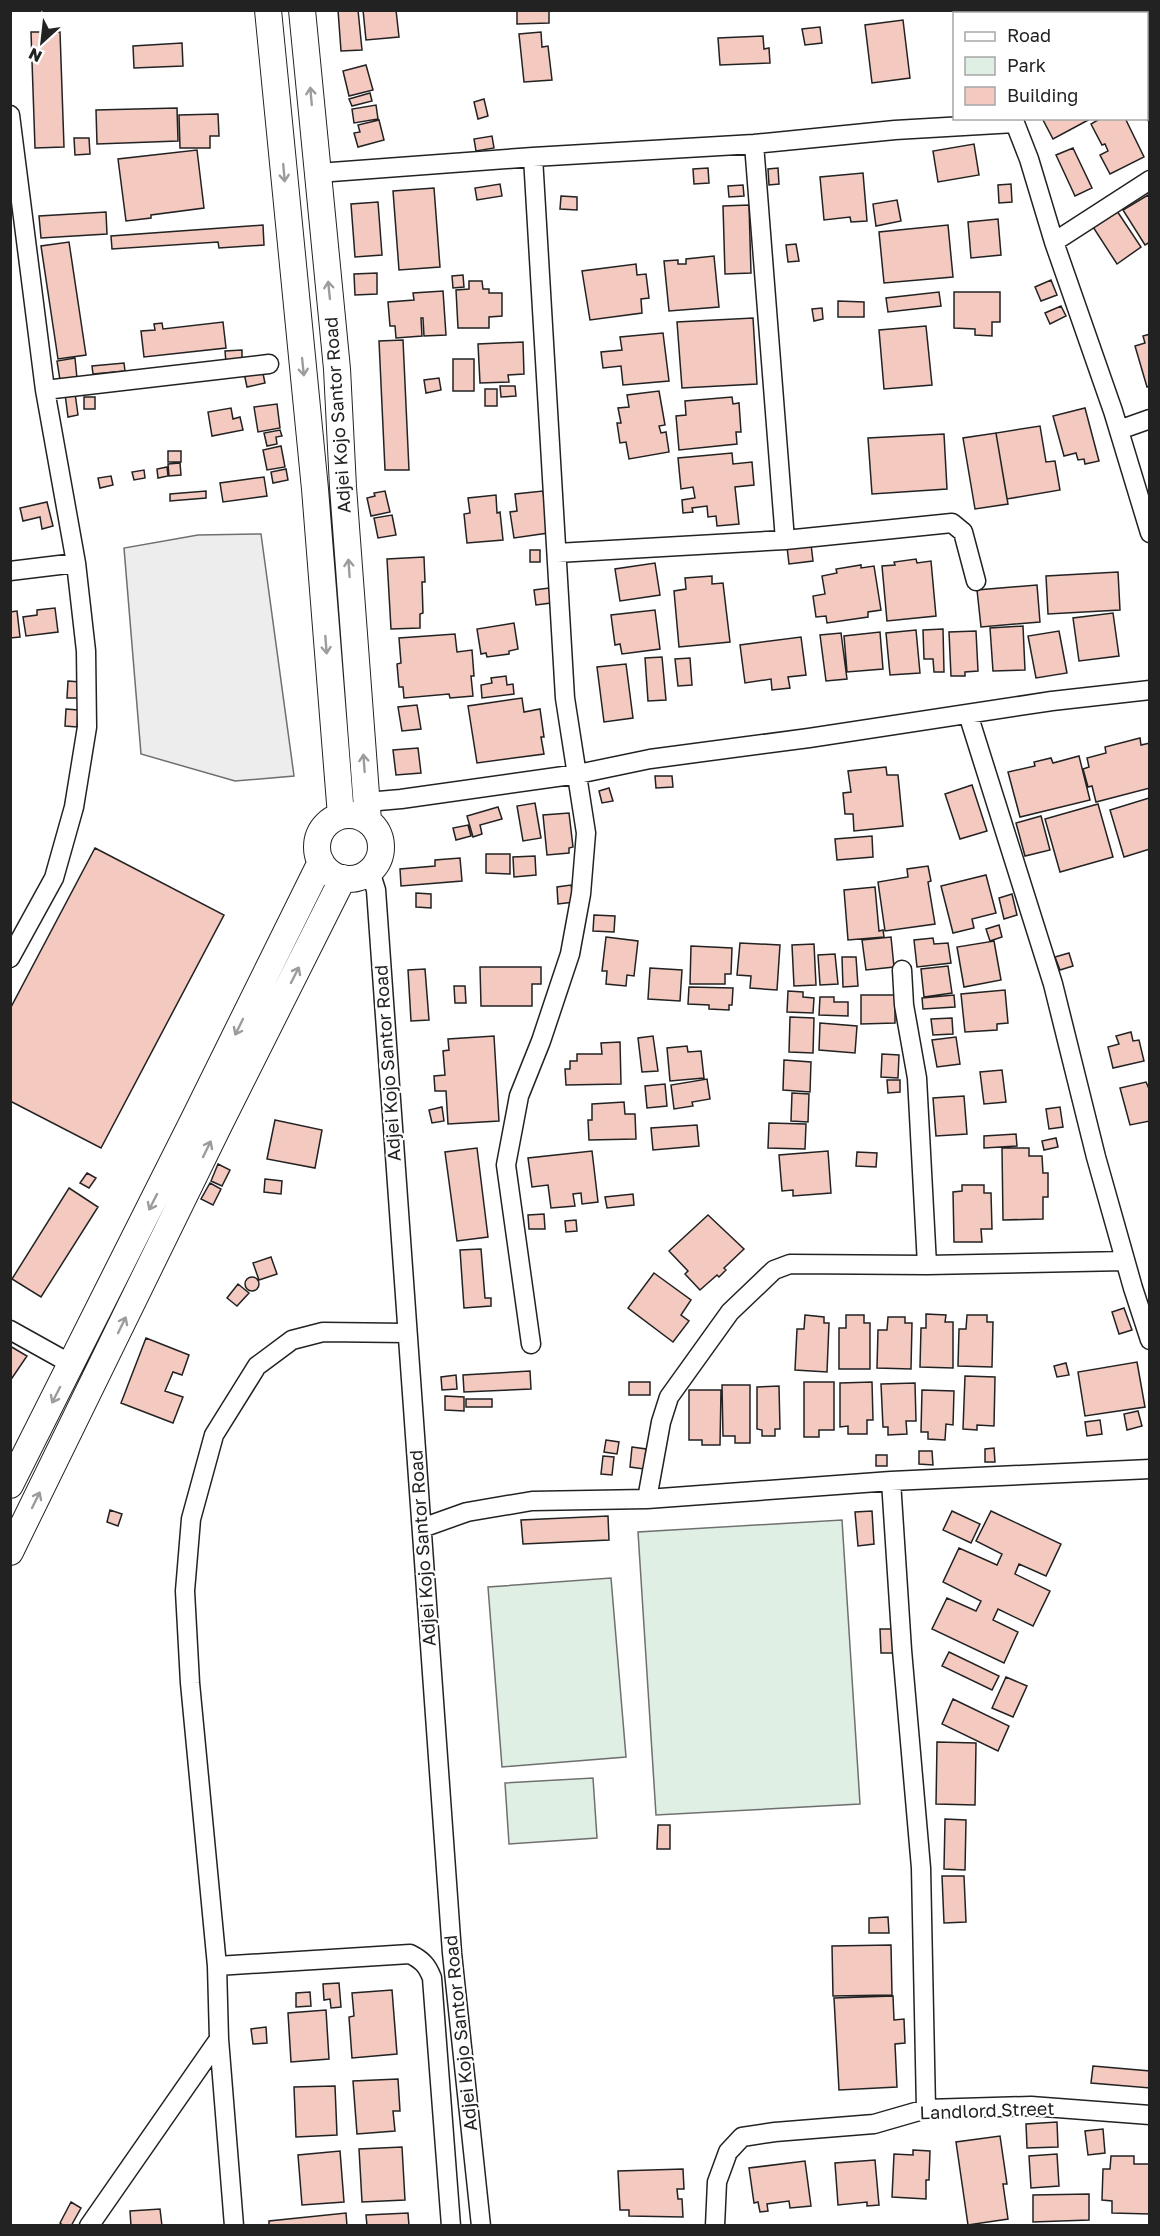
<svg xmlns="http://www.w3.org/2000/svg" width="1160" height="2236" font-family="'Golos Text',sans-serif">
<rect width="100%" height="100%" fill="#fff"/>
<path fill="#e0efe3" stroke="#6f6f6f" stroke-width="1.5" d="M842 1520 860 1804 656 1815 638 1532Z
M611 1578 626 1757 502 1767 488 1587Z
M593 1778 597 1838 509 1844 505 1783Z"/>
<path fill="#ededed" stroke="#6f6f6f" stroke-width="1.5" d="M261 534 294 776 235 781 141 754 124 548 198 535Z"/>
<path fill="#f3c9c0" stroke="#222" stroke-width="1.5" d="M338 10H358L362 50 341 51Z
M363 10H396L399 37 366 40Z
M517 10H549V23L517 24Z
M1071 10H1129L1131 14H1069L1068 12Z
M903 20 910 78 872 83 865 25Z
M820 27 822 43 805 45 802 29Z
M31 32H60L64 147 35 148Z
M541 32 542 47 548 46 552 80 524 82 519 34Z
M763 36 764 49 769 48 770 63 720 65 718 38Z
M182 43 183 66 134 68 133 46Z
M1150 64V123L1146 118V66Z
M366 65 373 90 349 96 343 71Z
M370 93 372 101 352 106 349 99Z
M484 99 488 116 478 119 474 102Z
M376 105 378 119 354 123 352 109Z
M177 108 178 141 97 144 96 110Z
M218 114 219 136H210V148H180L179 115Z
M1042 118H1092L1053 139Z
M1101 118H1125L1144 157 1110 174 1100 155 1108 151 1105 144 1102 145 1091 124Z
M379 120 384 140 358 147 354 133 360 132 358 125Z
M492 136 494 148 476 151 474 139Z
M74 138H89L90 154 75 155Z
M974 144 979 175 938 182 933 151Z
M1073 148 1092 188 1075 196 1056 155Z
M197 150 204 208 151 215V218L126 221 118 159Z
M708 168 709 183 694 184 693 169Z
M778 168 779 184 769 185 768 169Z
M863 173 867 221 851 222 850 217 824 220 820 177Z
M500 184 502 196 477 200 475 188Z
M1011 184 1012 202 999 203 998 185Z
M743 185 744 196 729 197 728 186Z
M434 188 440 267 399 270 393 191Z
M1148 195 1150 198V242L1145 245 1123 210Z
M561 196 577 197V210L560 209Z
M897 200 901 221 876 226 873 204Z
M378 202 382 255 355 257 351 204Z
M749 205 751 273 725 274 723 206Z
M1117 211 1141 247 1117 264 1093 227Z
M106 212 107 234 41 238 39 216Z
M998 219 1001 255 971 258 968 222Z
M263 225 264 245 219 248 218 242 112 249 111 236Z
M948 225 953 277 884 283 879 232Z
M69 242 86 355 58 359 41 246Z
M796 244 799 261 788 262 786 245Z
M714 256 719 307 669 311 664 261 678 260V264H686V259Z
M636 264 637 275 646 274 649 298 641 299 642 313 590 320 582 271Z
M377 273V294L355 295 354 274Z
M463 275 464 287 453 288 452 276Z
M1051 280 1057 295 1041 301 1035 287Z
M469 281H482L483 289H489V293H502V316L489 317V328H458L456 290 469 289Z
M443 291 446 335 424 336 423 318H421L422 336 396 338 395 326H390L388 302 414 300 413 293Z
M939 292 941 306 888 312 886 298Z
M954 292H1000V322H992V336L975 335V329L954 328Z
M838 301 864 302V317H838Z
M1061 306 1066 316 1050 324 1045 313Z
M822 308 823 319 814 321 812 309Z
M753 318 757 384 682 388 677 322Z
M223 322 226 348 144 357 141 331 155 330 154 324 162 323 163 329Z
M926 326 932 385 884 389 879 330Z
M663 333 669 381 623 385 621 366 603 368 601 352 622 350 620 337Z
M1150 334V386L1147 387 1135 346 1145 343 1143 336Z
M403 340 409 470H385L379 341Z
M523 342 524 374 508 375 509 382 480 383 478 344Z
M242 350V362L226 363 225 351Z
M75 358 77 378 60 380 57 361Z
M453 359H474V391H453Z
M124 363 125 371 93 374 92 366Z
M262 369 265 383 247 387 244 373Z
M439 378 441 390 426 393 424 380Z
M500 386H515L516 396 501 397Z
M485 389H497V406H485Z
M659 391 665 425 659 426 661 433 666 432 669 452 629 459 626 442 620 443 617 423H621L618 408 629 407 627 395Z
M75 393 78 415 68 417 65 394Z
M84 397H95V409H84Z
M732 397 733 404 739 403 741 432H736L737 444 679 450 676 416 686 415 685 401Z
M277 404 280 428 258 432 254 407Z
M231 408 233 419 240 417 243 430 212 436 208 412Z
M1085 408 1099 461 1085 464 1084 459 1078 460 1076 453 1064 456 1053 416Z
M1040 426 1046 462 1055 461 1060 490 1007 499 996 433Z
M280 430 282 436 276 437 277 444 267 446 264 433Z
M996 433 1008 504 975 509 963 438Z
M944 434 947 489 872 494 868 438Z
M281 446 285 467 267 470 263 450Z
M168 451H181V462H168Z
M732 453 733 464 752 462 754 485 735 487 739 524 717 526 716 516 708 517 707 506 692 508 693 512 683 513 682 500 695 498 693 487 681 489 678 458Z
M180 463 181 475 169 476 168 464Z
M167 467 168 476 158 478 157 469Z
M286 469 288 480 273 483 271 472Z
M144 470 145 478 134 480 132 472Z
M111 476 113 485 100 488 98 478Z
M264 477 267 496 223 502 220 483Z
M206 491V498L170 501V494Z
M385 491 390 512 371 516 367 498 375 496 374 493Z
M543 491 548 533 514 538 510 512 517 511 515 494Z
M496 495 497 513 500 512 503 540 467 543 464 514 470 513 468 498Z
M47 502 53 526 42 529 40 517 23 521 20 508Z
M392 515 396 535 378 538 374 518Z
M811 544 813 561 789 564 787 547Z
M530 550H540V562H530Z
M424 557 425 582H422L423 613 420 614V628L391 629 387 559Z
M916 559 917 563 931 561 936 616 887 621 882 566 895 565 894 562Z
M655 563 660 595 620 601 615 569Z
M861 565V568L874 566 881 610 868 612V617L827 623 826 616 816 617 813 596 825 594 822 576 837 573 836 569Z
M1118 572 1120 610 1048 614 1046 576Z
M712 576V584L723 583 730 642 679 647 674 591 686 589 685 578Z
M1037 585 1040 622 981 627 977 590Z
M549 588 551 603 536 605 534 590Z
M55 608 58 632 26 636 23 617 37 615V610Z
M655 610 660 649 622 654 620 644 615 645 611 615Z
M17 611 20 637 10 638V612Z
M1113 613 1119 656 1079 661 1073 618Z
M514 623 518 649 509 651V654L487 657 486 653 481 654 477 629Z
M1023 626 1025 670 993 671 990 628Z
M943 629 944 672H934L933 659H924L923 630Z
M916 630 920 673 890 675 886 633Z
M976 631 978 671 965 672V676H951L949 632Z
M1059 631 1067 673 1036 678 1028 636Z
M880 632 883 669 847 672 844 636Z
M841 633 847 679 826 681 820 635Z
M455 634 457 652 472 650 474 676H471L473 696 450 698 449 694 404 698 403 687H399L397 664 401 663 399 638Z
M801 637 806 675 788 677 790 688 772 690 771 679 745 683 740 645Z
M662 657 666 700 648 701 645 658Z
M690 658 692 685 678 686 675 659Z
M626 664 633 718 604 722 597 667Z
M506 676 507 685 513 684 514 694 482 698 481 685 492 683 491 678Z
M68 681 80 682 79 698H67Z
M522 698 524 712 540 709 544 737H541L544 754 477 763 468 706Z
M417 705 421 729 402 731 398 707Z
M66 709 78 710 77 727 65 726Z
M1140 738 1141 745 1150 743V788L1096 802 1092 786 1088 787 1083 769 1089 767 1087 758 1106 753 1105 747Z
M418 748 421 773 396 775 393 750Z
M1079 756 1090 800 1020 817 1008 772 1035 766 1034 762 1051 758 1053 763Z
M886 767 887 775H898L903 826 854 831 853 814H845L843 793 851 792 848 771Z
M655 776H672L673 787 656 788Z
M972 785 987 831 960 839 945 794Z
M609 788 613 801 602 803 599 791Z
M1149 798 1150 849 1124 857 1110 810Z
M535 803 541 838 523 841 517 806Z
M1098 804 1113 857 1060 872 1045 819Z
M498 807 502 819 480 825 482 834 473 837 467 816Z
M569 813 573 847 569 848V853L547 855 543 815Z
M1041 816 1050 850 1025 856 1016 823Z
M468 825 471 836 456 840 453 828Z
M872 836 873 857 837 860 835 839Z
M95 848 224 915 101 1148 10 1101V1009Z
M486 854H510V874L486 873Z
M535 856 536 875 514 877 513 857Z
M460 858 462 881 401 886 400 869 435 866V860Z
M928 866 931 881 928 882 935 924 885 931 878 882 908 877 907 869Z
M986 875 996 913 972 919 974 928 953 933 941 886Z
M571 885 574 902 558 904 557 887Z
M875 887 879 931 883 930 884 937 848 940 844 890Z
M416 893 431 894V908L416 907Z
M1012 894 1017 915 1004 919 999 898Z
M594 915 615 916 614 932 593 931Z
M999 925 1002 937 990 941 986 929Z
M606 937 638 941 634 976 627 975 626 986 606 984 607 971H602Z
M891 937 894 967 866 970 862 940Z
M933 938 934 944 948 943 951 963 917 967 914 940Z
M994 941 1001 980 964 987 957 947Z
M740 943 780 945 777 990 750 988 751 976 737 975Z
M814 944 816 985 794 986 792 945Z
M691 946 732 948 731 974H725V984H690Z
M1069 953 1073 966 1060 970 1055 957Z
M835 954 838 984 820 985 818 955Z
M842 957H856L858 986 843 987Z
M948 966 952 993 924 997 921 969Z
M480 967H541V984H532V1006H481Z
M650 968 682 970 680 1001 648 999Z
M425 969 429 1020 411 1021 408 970Z
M454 986H465L466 1003H455Z
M689 987 733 988 732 1005H729V1010L709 1009V1005L688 1004Z
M1005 990 1008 1023 997 1024V1030L965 1032 961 994Z
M788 991 803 992V997L814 998 813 1013 787 1012Z
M861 995H895V1023L861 1024Z
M954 995 955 1007 923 1009 922 998Z
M820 997H834V1002H848V1016L819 1015Z
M790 1017 814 1018 813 1053 789 1052Z
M952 1018 953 1034 933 1035 931 1019Z
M820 1023 857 1026 855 1053 819 1050Z
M1131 1032 1133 1041 1139 1040 1144 1061 1113 1068 1108 1047 1119 1044 1116 1036Z
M494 1036 499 1121 448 1124 446 1091H435L434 1076 445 1075 443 1051 449 1050 448 1039Z
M653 1036 658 1071 642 1072 638 1038Z
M956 1037 960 1064 937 1067 932 1040Z
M620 1042 621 1084 566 1085 565 1069H570V1061H577V1054H602L601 1043Z
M687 1046 688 1052 701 1051 704 1078 670 1081 667 1048Z
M882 1054 899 1055 898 1078 881 1077Z
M784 1060 811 1062 810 1092 783 1090Z
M1002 1070 1006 1102 984 1104 980 1072Z
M707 1079 710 1099 692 1102 693 1106 674 1109 671 1085Z
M887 1080H900V1092L888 1093Z
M1146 1082 1150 1091V1121L1130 1125 1120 1088Z
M665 1084 667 1106 647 1108 645 1086Z
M792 1093 809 1094 808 1122 791 1121Z
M964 1096 967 1134 936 1136 933 1098Z
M624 1102 625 1114H635L636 1139 589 1140 588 1120H592V1104Z
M442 1107 444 1121 432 1123 429 1110Z
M1060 1107 1063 1127 1049 1129 1046 1109Z
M275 1120 322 1130 315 1168 267 1159Z
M769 1123 806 1124 805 1149 768 1148Z
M697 1125 699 1146 653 1150 651 1128Z
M1016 1134 1017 1146 984 1148V1136Z
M1056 1138 1058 1147 1044 1150 1042 1141Z
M477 1148 488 1237 457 1241 445 1152Z
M1002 1148H1029V1156H1042L1043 1173H1048V1197H1043V1219L1003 1220Z
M592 1151 598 1202 582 1204 581 1193 573 1194 575 1206 551 1208 548 1185 532 1187 528 1158Z
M828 1151 831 1193 793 1196V1190L782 1191 779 1155Z
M857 1152 877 1153 876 1167 856 1166Z
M218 1164 230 1170 222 1186 211 1181Z
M87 1173 96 1178 89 1188 80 1183Z
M265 1179 282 1181 281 1194 264 1192Z
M210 1183 221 1189 213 1205 201 1199Z
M962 1185H984V1193H991L992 1229H981L982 1242H954L953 1192 962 1191Z
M69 1188 98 1207 41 1297 12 1279Z
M633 1194 634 1205 607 1208 605 1197Z
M544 1214 545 1229H529L528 1215Z
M708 1215 744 1249 724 1268 726 1270 719 1277 717 1275 700 1290 685 1274 688 1271 669 1251Z
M576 1220 577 1231 566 1232 565 1221Z
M481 1249 485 1298H491V1306L464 1308 460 1250Z
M271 1257 277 1274 259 1280 253 1263Z
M654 1273 691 1300 681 1315 689 1321 673 1342 628 1308Z
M245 1284a7 7 0 1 1 14 0a7 7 0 1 1-14 0Z
M238 1284 249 1293 237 1306 227 1298Z
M1124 1308 1132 1330 1119 1334 1112 1312Z
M926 1314 946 1315 945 1322H953V1368L920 1367 921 1328H926Z
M805 1315 824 1317V1323H829L827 1372 795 1370 797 1329H804Z
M846 1315H864V1323H870V1369H839V1328H846Z
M967 1315H987V1322H993L992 1367 958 1366 959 1329H966Z
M888 1317H905V1323H912L911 1369 877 1368 878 1330H887Z
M146 1338 189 1355 182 1375 173 1372 165 1391 183 1397 173 1423 121 1403Z
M10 1346 27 1356 10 1381Z
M1137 1362 1145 1407 1085 1416 1078 1372Z
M1066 1363 1069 1375 1057 1377 1054 1366Z
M530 1371 531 1389 464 1392 463 1375Z
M456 1375 457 1389 442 1390 441 1377Z
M965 1376 995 1377 994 1426 977 1425V1430L963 1429Z
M629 1382H650V1395H629Z
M804 1382H834V1430H819V1437H804Z
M872 1382 873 1420H867V1434H848V1426L840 1427V1383Z
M915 1383 916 1421H906L907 1434 888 1435V1427H883L881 1384Z
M722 1385H750V1443H735V1436H723Z
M779 1386 780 1429H775V1436H762V1430L757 1429V1387Z
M689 1390H721L720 1445H702V1440H689Z
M922 1390 954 1391 953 1425 946 1424 945 1440 928 1439V1432H921Z
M445 1396 464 1397V1411L445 1410Z
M466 1399H492V1407H466Z
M1138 1411 1142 1426 1127 1430 1124 1414Z
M1100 1420 1102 1434 1087 1436 1085 1422Z
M606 1440 619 1442 617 1454 604 1452Z
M632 1447 646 1449 644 1469 630 1467Z
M994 1448 995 1462H985V1449Z
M919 1451H932L933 1465 919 1464Z
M876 1455H887V1466H876Z
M603 1456 614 1457 612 1475 601 1474Z
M110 1510 122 1514 118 1526 107 1522Z
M872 1511 874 1544 858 1546 855 1512Z
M952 1511 980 1524 971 1543 943 1530Z
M991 1511 1061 1544 1046 1576 1019 1564 1015 1574 1050 1591 1033 1626 998 1609 993 1620 1018 1632 1004 1663 932 1629 947 1598 976 1611 981 1601 943 1582 959 1548 997 1565 1002 1554 976 1541Z
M608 1516 609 1540 523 1544 521 1520Z
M880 1629H895V1653H881Z
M949 1652 999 1676 992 1690 942 1666Z
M1006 1677 1027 1686 1013 1717 992 1708Z
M953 1699 1009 1726 998 1751 942 1724Z
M937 1742 976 1743 975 1805 936 1804Z
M945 1819 966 1820 965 1870 944 1869Z
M658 1825H670V1849H657Z
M942 1876H964L966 1922 944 1923Z
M888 1917 889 1933H869V1918Z
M891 1945 892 1995 833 1996 832 1946Z
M339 1983 341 2007 331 2008 330 1999 324 2000 323 1984Z
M392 1990 397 2054 352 2058 349 2017 354 2016 352 1993Z
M310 1992 311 2006 296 2007V1993Z
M893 1996 894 2020 904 2019 905 2043 895 2044 897 2087 839 2090 834 1998Z
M326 2010 329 2059 291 2062 288 2013Z
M266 2027 267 2043 253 2044 251 2029Z
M1093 2066 1150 2071V2088L1091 2083Z
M398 2079 400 2111H393L395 2131 357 2134 353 2081Z
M335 2086 337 2135 296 2137 294 2087Z
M1057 2122 1058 2147 1027 2148 1026 2124Z
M1103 2129 1105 2153 1088 2155 1085 2131Z
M1000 2136 1007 2184H1003L1008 2219 968 2225 956 2142Z
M402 2147 405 2200 362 2202 359 2149Z
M913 2150 930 2151 929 2180H926V2199L892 2197 894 2154 913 2155Z
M340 2151 344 2202 302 2205 298 2155Z
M1057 2154 1059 2186 1031 2188 1029 2156Z
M1111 2156H1134V2164H1150V2214L1112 2213V2201L1102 2200 1103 2169H1110Z
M875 2160 879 2205 867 2206V2202L838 2205 835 2163Z
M805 2161 811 2206 790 2208 789 2201 767 2204 768 2211 760 2212 758 2202 754 2203 749 2168Z
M683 2169 684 2189H677L678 2199H682L683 2217 629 2216V2210H620L618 2171Z
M1089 2194V2220L1033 2222V2195Z
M71 2202 81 2208 71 2226H64L60 2223Z
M160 2209 162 2226H131L130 2211Z
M346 2213 347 2226H269V2221Z
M408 2213 409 2226H367L366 2215Z"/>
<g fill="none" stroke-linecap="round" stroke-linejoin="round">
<g stroke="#222" stroke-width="21">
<path id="street" d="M974 10 975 14
M1146 37 1150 36
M10 115 45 390 76 563 86 651 87 727 74 807 54 878 10 958
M1013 118 1029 159 1054 242 1113 411 1150 533
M754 144 785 540
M318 173 533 157 754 144 895 130 1015 123
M1054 242 1150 180
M45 390 269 364
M1119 430 1150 419
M557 553 785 540 952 523 963 532 976 581
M10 571 76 563
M968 714 1053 984 1096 1157 1133 1288 1150 1340
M367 802 401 799 578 774 650 759 809 738 1052 701 1150 690
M370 871 376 890 452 1953 481 2226
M902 970 904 1005 917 1078 927 1265
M10 1330 71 1364
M531 1344 506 1165 519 1096 541 1041 570 954 581 894 586 833 565 698 533 157
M891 1481 902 1650 921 1868 926 2109
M647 1499 661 1422 669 1397 730 1312 774 1270 790 1264 927 1265 1125 1261
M422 1528 467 1512 532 1501 647 1499 891 1481 1150 1469
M217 1966 410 1954C422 1960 427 1965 432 1978L451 2226
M89 2226 219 2039
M234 2226 219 2039 217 1966 190 1683 185 1591 191 1519 214 1435 257 1366 292 1340 323 1332 406 1333
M715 2226 717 2182 728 2152 742 2137 775 2132 874 2124 926 2109 1031 2106 1150 2115"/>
</g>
<g stroke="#222" stroke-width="28">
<path id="secondary" d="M268 10 315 489 341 816
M302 10 337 369 343 487 368 821
M317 847a32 32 0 1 1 64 0a32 32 0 1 1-64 0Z
M10 1485 194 1119 321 862
M10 1552 219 1125 343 878"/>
</g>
<use href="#street" stroke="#fff" stroke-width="18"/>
<use href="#secondary" stroke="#fff" stroke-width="26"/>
</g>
<defs><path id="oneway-shaft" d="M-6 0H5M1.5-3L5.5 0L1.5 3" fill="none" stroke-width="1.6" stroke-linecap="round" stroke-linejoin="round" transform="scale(1.5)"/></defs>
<g stroke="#9c9c9c">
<use href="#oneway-shaft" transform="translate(311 96) rotate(-95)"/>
<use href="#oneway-shaft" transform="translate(284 173) rotate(85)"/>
<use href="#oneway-shaft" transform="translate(329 290) rotate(-96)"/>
<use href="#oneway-shaft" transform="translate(303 367) rotate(84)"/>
<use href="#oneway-shaft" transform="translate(349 568) rotate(-94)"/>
<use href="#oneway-shaft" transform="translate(326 645) rotate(86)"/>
<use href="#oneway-shaft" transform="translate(364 763) rotate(-94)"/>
<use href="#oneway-shaft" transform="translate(295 975) rotate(-63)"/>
<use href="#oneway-shaft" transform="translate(239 1027) rotate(116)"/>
<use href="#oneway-shaft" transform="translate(207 1149) rotate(-64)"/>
<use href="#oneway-shaft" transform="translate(153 1202) rotate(117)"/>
<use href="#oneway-shaft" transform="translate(122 1325) rotate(-64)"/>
<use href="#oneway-shaft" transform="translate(56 1395) rotate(117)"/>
<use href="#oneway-shaft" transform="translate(36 1500) rotate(-64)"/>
</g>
<g text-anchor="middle" stroke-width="4.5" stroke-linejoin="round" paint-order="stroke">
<g font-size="18" fill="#222" stroke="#fff">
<text transform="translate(338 415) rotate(-94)" y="6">Adjei Kojo Santor Road</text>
<text transform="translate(388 1063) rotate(-94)" y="6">Adjei Kojo Santor Road</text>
<text transform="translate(423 1548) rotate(-94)" y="6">Adjei Kojo Santor Road</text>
<text transform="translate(461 2033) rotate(-96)" y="6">Adjei Kojo Santor Road</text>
<text transform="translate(987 2111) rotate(-2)" y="6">Landlord Street</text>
</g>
</g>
<rect width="1160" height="2236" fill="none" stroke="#222222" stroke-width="24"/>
<rect x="953" y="12" width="195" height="108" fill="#ffffff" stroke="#a7a7a7" stroke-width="1.5"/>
<rect x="965" y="32" width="30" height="9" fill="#ffffff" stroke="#a7a7a7" stroke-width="1.5"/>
<text x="1007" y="42" font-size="18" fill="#222222">Road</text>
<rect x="965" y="57" width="30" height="18" fill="#e0efe3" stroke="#a7a7a7" stroke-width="1.5"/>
<text x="1007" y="72" font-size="18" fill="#222222">Park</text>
<rect x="965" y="87" width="30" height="18" fill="#f3c9c0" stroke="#a7a7a7" stroke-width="1.5"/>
<text x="1007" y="102" font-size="18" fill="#222222">Building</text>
<g transform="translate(42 42) rotate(207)" stroke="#ffffff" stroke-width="4.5" paint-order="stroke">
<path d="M0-4.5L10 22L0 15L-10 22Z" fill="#222222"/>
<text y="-9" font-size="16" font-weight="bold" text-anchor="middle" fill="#222222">N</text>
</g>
</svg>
